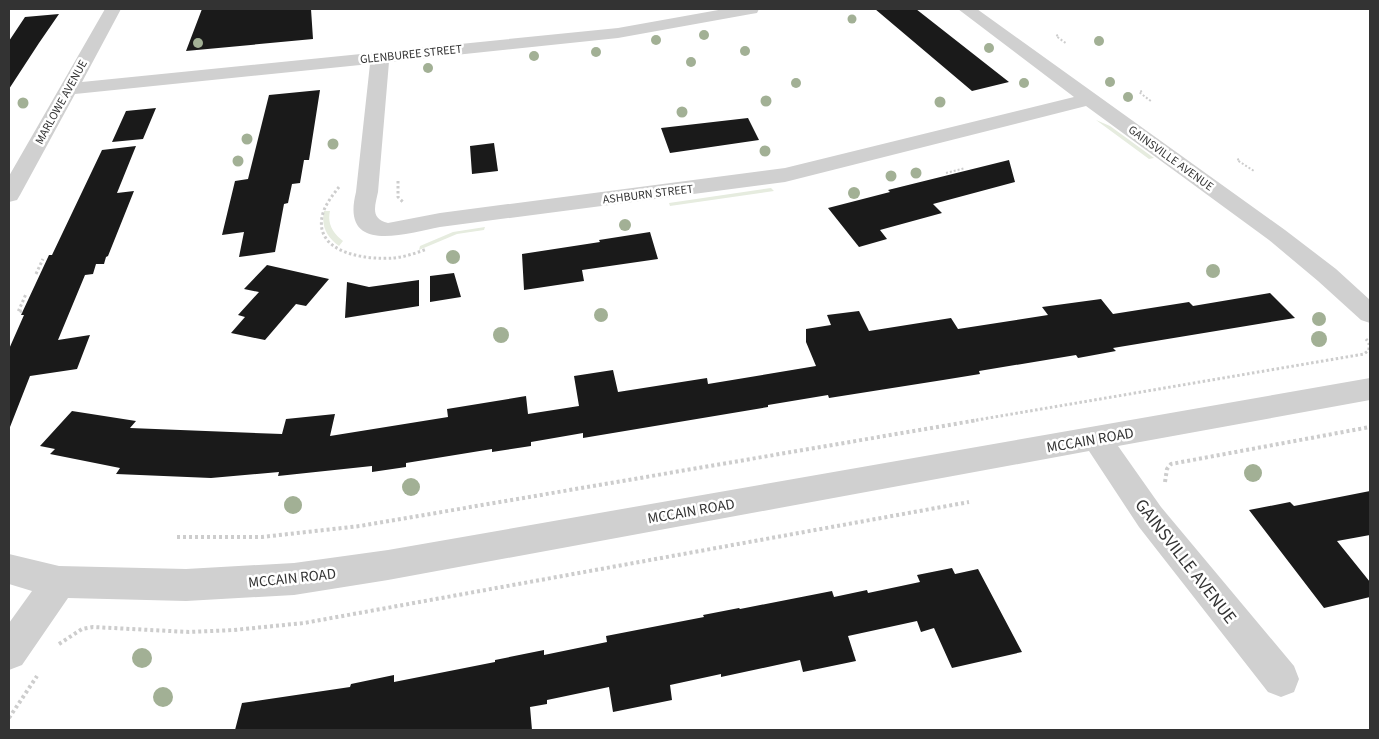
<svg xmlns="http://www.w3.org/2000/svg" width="1379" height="739" font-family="'Source Sans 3',sans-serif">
<rect width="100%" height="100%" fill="#fff"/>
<path fill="#e6ecdf" d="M1096 120 1110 126 1154 158 1149 159Z
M771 188 774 191 670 206 669 203Z
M324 211H330C327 224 333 233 343 241L339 246C327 237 321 227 324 211Z
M485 227 484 230 457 234 419 250 420 246 453 232Z"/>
<path fill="#1a1a1a" d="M202 9H311L313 39 186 51Z
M875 9H916L1009 82 972 91Z
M59 14 39 43 9 89V41L25 17Z
M320 90 309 160H304L300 183 292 184 288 203 284 204 275 252 239 257 244 232 222 235 235 181 248 179 269 95Z
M156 108 143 139 112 142 126 111Z
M748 118 759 140 670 153 661 128Z
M494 143 498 171 472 174 470 146Z
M136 146 117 193 134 191 108 256 106 257 104 264H96L93 274 85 275 58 340 90 335 77 369 30 376 10 427H9V349L24 315H21L49 255H52L102 150Z
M1009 160 1015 182 933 204 942 213 880 230 887 239 859 247 828 208 890 192 888 190Z
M650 232 658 259 582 270 584 281 524 290 522 254 600 242 599 240Z
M267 265 329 279 306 306 296 304 265 340 231 333 245 317 238 315 259 292 244 289Z
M454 273 461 297 430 302V276Z
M419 280V306L345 318 347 282 369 287Z
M1270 293 1295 318 1113 348 1116 351 1078 358 1076 355 979 371 980 374 943 380 829 398 828 395 768 405V407L583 438V433L531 442V446L492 452V449L406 463V467L372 472V466L278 476 279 472 211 478 116 474 120 468 50 454 55 449 40 446 72 411 136 421 130 428 282 434 286 419 335 414 330 436 448 417 447 409 526 396 528 414 579 406 574 376 613 370 618 392 707 378 708 384 816 366 806 342V329L831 325 827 315 859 311 869 331 951 318 958 329 1048 315 1042 307 1101 299 1113 314 1189 302 1193 306Z
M1370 491V535L1337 541 1370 582V597L1324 608 1249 510 1290 502 1294 506Z
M952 568 955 574 978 569 1022 652 952 668 934 628 921 632 917 621 848 636 856 661 803 672 800 660 721 677V674L670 685 672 700 613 712 609 687 547 700V704L530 707 532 730H235L242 703 350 687 351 684 394 675V682L495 662V660L544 650V655L607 642 606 636 704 617 703 615 739 608 740 609 832 591 834 597 867 590 868 593 920 582 917 575Z"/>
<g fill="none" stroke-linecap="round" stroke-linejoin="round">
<path stroke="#cdcdcd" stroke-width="2" stroke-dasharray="2 2" stroke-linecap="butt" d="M1058 35 1056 36 1067 44
M1142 91 1139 92 1152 102
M1239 159 1237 160 1254 171
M946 173 965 168"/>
<path stroke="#cdcdcd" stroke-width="3" stroke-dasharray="2.5 2.5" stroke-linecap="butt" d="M398 181V197L403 202
M339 187C332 196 324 206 322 217 315 254 368 260 393 258 405 257 416 253 427 249
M36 274 43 259
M22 311 18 312 26 294
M971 421 1364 354 1369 350V343L1366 339"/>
<path stroke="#cdcdcd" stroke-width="4" stroke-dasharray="3 3" stroke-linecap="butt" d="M1165 482 1167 469 1171 464 1370 427
M177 537H262L360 526 978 420
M59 644 82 629 93 627 189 632 234 630 304 623 969 502
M9 718 37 676"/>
<path fill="#d0d0d0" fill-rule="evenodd" d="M105 9H121L82 82 618 28 724 9H759L757 13 751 14 618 38 389 62 378 192C375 206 370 219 388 223L440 213 785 168 1074 97 958 9H977L1285 230 1336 269 1370 300V323L1361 320 1318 281 1269 240 1086 106 785 182 440 227C404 234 340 255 356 192L370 64 75 94 20 195 17 200 9 202V176Z
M1370 378V400L1118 446 1161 507 1294 666 1299 679 1294 692 1281 697 1268 692 1139 527 1089 451 388 580 294 595 186 601 68 598 22 665 9 670V623L32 591 9 584V554L59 566 186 569 294 563 388 550Z"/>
</g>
<g fill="#a2b095">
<circle cx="852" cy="19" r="4.5"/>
<circle cx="704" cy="35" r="5"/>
<circle cx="656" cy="40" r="5"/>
<circle cx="1099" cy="41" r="5"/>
<circle cx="198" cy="43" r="5"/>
<circle cx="989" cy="48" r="5"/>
<circle cx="745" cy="51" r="5"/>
<circle cx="596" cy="52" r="5"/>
<circle cx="534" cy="56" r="5"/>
<circle cx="691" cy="62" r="5"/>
<circle cx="428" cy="68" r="5"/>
<circle cx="1110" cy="82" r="5"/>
<circle cx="796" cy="83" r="5"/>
<circle cx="1024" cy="83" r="5"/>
<circle cx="1128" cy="97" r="5"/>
<circle cx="766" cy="101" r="5.5"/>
<circle cx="940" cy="102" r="5.5"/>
<circle cx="23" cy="103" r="5.5"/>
<circle cx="682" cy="112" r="5.5"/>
<circle cx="247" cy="139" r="5.5"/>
<circle cx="333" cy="144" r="5.5"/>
<circle cx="765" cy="151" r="5.5"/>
<circle cx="238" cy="161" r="5.5"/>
<circle cx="916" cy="173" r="5.5"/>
<circle cx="891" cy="176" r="5.5"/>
<circle cx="854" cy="193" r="6"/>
<circle cx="625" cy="225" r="6"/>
<circle cx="453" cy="257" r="7"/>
<circle cx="1213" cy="271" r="7"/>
<circle cx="601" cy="315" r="7"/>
<circle cx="1319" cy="319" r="7"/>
<circle cx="501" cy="335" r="8"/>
<circle cx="1319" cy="339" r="8"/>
<circle cx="1253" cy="473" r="9"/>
<circle cx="411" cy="487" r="9"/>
<circle cx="293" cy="505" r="9"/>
<circle cx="142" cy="658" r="10"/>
<circle cx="163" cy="697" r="10"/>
</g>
<g text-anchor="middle" stroke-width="5" stroke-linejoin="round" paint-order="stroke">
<g font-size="12" fill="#333" stroke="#fff">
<text transform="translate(411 54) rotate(-6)" y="4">GLENBUREE STREET</text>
<text transform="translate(61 102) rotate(-61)" y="4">MARLOWE AVENUE</text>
<text transform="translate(1171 158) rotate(36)" y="4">GAINSVILLE AVENUE</text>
<text transform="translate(648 194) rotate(-7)" y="4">ASHBURN STREET</text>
</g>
<g font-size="15" fill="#333" stroke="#fff">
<text transform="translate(1090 440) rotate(-10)" y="5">MCCAIN ROAD</text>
<text transform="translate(691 511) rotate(-10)" y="5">MCCAIN ROAD</text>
<text transform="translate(292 578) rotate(-6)" y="5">MCCAIN ROAD</text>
</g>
<g font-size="18" fill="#333" stroke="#fff">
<text transform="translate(1186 561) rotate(52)" y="6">GAINSVILLE AVENUE</text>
</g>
</g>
<rect width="1379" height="739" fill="none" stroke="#333333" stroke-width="20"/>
</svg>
